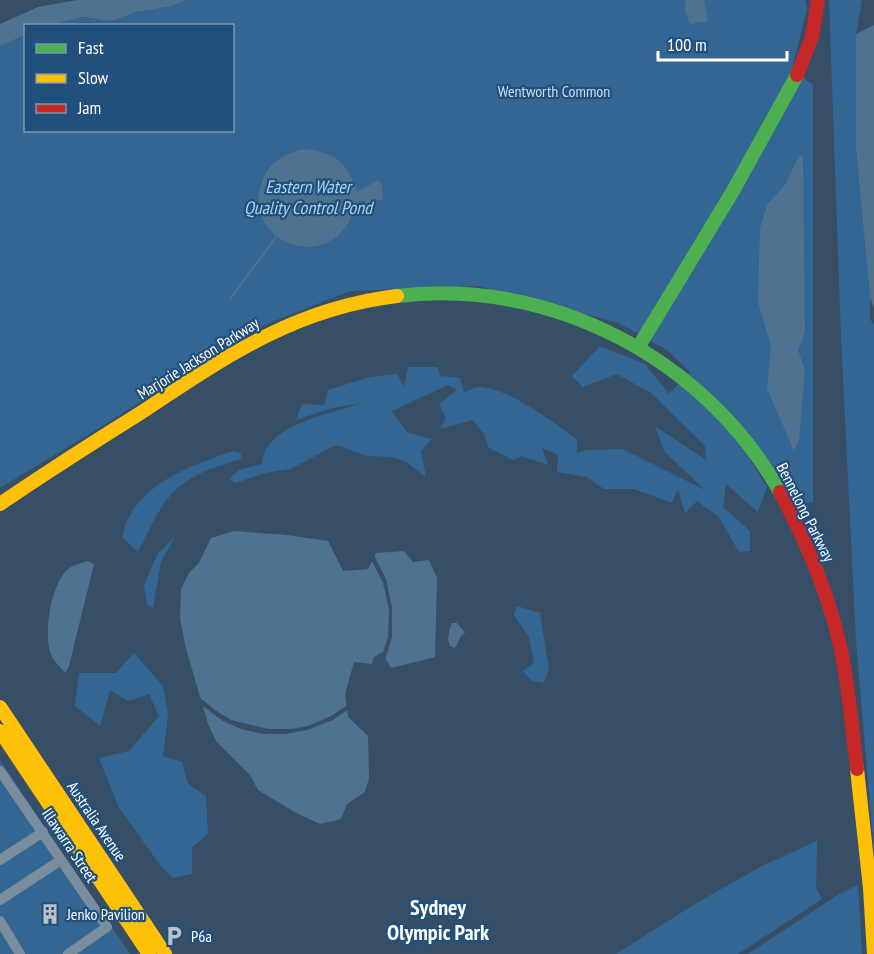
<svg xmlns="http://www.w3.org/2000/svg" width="874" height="954" font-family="'PT Sans Narrow',sans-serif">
<rect width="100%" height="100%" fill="#364f67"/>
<path fill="#346693" d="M186 0H805L807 9 792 69 813 85V502L793 504 749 458 767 487 758 512 726 484 723 507 750 531V551L739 552 719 517 697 501 685 513 678 489 672 503 634 489H604L587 477 557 472 558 455 542 448 548 465 522 456 513 460 489 448 484 434 473 420 440 429 446 418 439 404 457 390 448 385 392 411 407 432 432 439 421 451 426 477 406 462 392 457 367 456 336 445 290 469 265 473 235 483 229 479 239 470 262 464C264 424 332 414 361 403L332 408 296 420 302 404 324 405 328 390 370 377 397 374 404 387 408 367H438L440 376 460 378 464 393C469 391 476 386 481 387 512 390 552 422 577 439V453L587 450 623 449 705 490 664 451 655 426 706 460 705 446 651 393 617 374 583 387 572 376 600 346 645 364 669 394 690 372 668 351 619 323 478 286 350 291 264 325 224 348 107 423 0 488V46L20 37 25 36 26 130H232V26L52 25 84 17 93 19 115 20 136 12Z
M829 0H862L856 34V150L870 298V320L874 324V851L856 641 841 338Z
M233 451 241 454V459C222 465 200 471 184 483 162 498 150 529 138 552L122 537C124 530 126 521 130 515 151 479 196 464 233 451Z
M175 537 161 562 153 608 147 605 144 585 158 553Z
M517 606 540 613 549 670 543 683 531 680 523 671 534 663 529 637 514 615Z
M134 653 163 686 168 714 163 756 182 762 188 784 206 796 208 834 192 847V874L173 878 160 865 118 806 99 758 129 751 159 716 149 694 128 701 110 690 100 726 75 706 79 673H116Z
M0 760 130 954H0Z
M817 841 816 888 822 899 738 954H616L695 904 760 867Z
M858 885 862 954H748L839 894Z"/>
<path fill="#4f7291" d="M77 0H186L171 6 136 12 115 20H102L84 17 52 25 26 26 25 36 20 37 0 46V24L38 7Z
M686 0H704L708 21 690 24 685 11Z
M874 25V308L870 298 856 150V34Z
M304 149C335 152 348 163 357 192L378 180 382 185 383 199 372 202 365 209V201L357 202C335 284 234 240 264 177 272 160 287 153 304 149Z
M799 156H803L805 332 798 350 805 370 799 440 794 451 767 388 771 346 758 302 760 228 767 205 785 185Z
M234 531 287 535 328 541 343 571 368 569 376 553 404 551 413 562 429 560 437 578 435 657 391 668 382 652 373 658 372 664 354 662 345 694 348 717 368 736 369 778 365 792 347 804 341 819 320 824 298 814 258 790 250 775 216 741 208 724 185 645 180 618 181 589 189 573 199 563 211 538Z
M88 561 94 564 69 666 65 673C61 667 53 661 51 654 43 634 51 585 67 570 73 565 81 563 88 561Z
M452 623H457L465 633 461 636 455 648 450 646 448 640 449 632Z"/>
<path fill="#364f67" d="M373 553 386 579 392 607V637L384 664 381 658 388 637 389 609 383 583 370 557Z
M198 696 215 710 231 720 268 729H292L308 726 331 716 349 704 350 708 333 720 307 730 286 734H263L241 729 223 721 200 704Z"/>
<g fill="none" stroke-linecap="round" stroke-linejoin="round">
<path stroke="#4f7291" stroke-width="2" d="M230 299 277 236"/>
<path stroke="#7a8d9e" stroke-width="10" d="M0 771 107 927 68 954
M0 860 43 832
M0 900 61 860
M0 921 20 954"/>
<path stroke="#4caf50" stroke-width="14" d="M397 296C549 277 705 358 780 492
M639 346 733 191 797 75"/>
<path stroke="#ffc107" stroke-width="14" d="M0 504C47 472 94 442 142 412 225 357 295 308 397 296
M0 707 165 954
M0 731 149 954
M857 769 870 888 874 954"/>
<path stroke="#c62828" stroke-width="14" d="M797 75 812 37 818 0
M780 492C806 541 828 591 840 646 849 686 852 728 857 769"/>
</g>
<defs>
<g id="building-bare" transform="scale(1.62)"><path d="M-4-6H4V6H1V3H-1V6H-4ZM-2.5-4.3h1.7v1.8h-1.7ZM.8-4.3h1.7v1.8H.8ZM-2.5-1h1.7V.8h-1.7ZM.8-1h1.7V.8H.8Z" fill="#b9c1ca" stroke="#21507c" stroke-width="2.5" paint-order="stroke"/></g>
<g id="parking-bare" transform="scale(1.62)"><path d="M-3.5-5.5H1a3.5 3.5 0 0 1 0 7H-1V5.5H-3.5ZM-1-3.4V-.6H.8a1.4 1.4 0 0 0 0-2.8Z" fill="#b9c1ca" stroke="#21507c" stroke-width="2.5" paint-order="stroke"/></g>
</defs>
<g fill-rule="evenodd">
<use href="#building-bare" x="50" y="914"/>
<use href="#parking-bare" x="174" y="936"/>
</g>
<g text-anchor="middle" stroke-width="4.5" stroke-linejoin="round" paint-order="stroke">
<g font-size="16" fill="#c7dff5" stroke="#21507c">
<text x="554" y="97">Wentworth Common</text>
</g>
<g font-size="16" fill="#fff" stroke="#21507c">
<text transform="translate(198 358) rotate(-32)" y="6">Marjorie Jackson Parkway</text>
<text transform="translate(806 512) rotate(63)" y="6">Bennelong Parkway</text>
<text transform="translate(97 821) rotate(56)" y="6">Australia Avenue</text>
<text transform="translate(70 845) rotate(56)" y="6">Illawarra Street</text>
</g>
<g font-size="16" fill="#fff" stroke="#21507c" text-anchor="start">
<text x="67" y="920">Jenko Pavilion</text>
<text x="191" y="942">P6a</text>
</g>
<g font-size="18" font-style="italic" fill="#afd1ee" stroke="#21507c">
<text x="308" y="193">Eastern Water<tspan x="308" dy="21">Quality Control Pond</tspan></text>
</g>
<g font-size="22" font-weight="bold" fill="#fff" stroke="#21507c">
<text x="438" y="915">Sydney<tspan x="438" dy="25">Olympic Park</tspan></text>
</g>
</g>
<rect x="24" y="24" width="210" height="108" fill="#21507c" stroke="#7a96b0" stroke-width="1.5"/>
<rect x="36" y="44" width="30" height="9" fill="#4caf50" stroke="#7a96b0" stroke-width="1.5"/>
<text x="78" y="54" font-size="18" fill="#ffffff">Fast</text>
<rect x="36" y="74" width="30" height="9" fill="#ffc107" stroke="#7a96b0" stroke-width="1.5"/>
<text x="78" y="84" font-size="18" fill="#ffffff">Slow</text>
<rect x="36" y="104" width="30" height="9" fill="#c62828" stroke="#7a96b0" stroke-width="1.5"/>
<text x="78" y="114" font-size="18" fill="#ffffff">Jam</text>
<path d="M658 51v9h129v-9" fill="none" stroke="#ffffff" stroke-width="3"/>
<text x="667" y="51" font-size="18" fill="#ffffff" stroke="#21507c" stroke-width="4.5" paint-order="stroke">100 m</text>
</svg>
